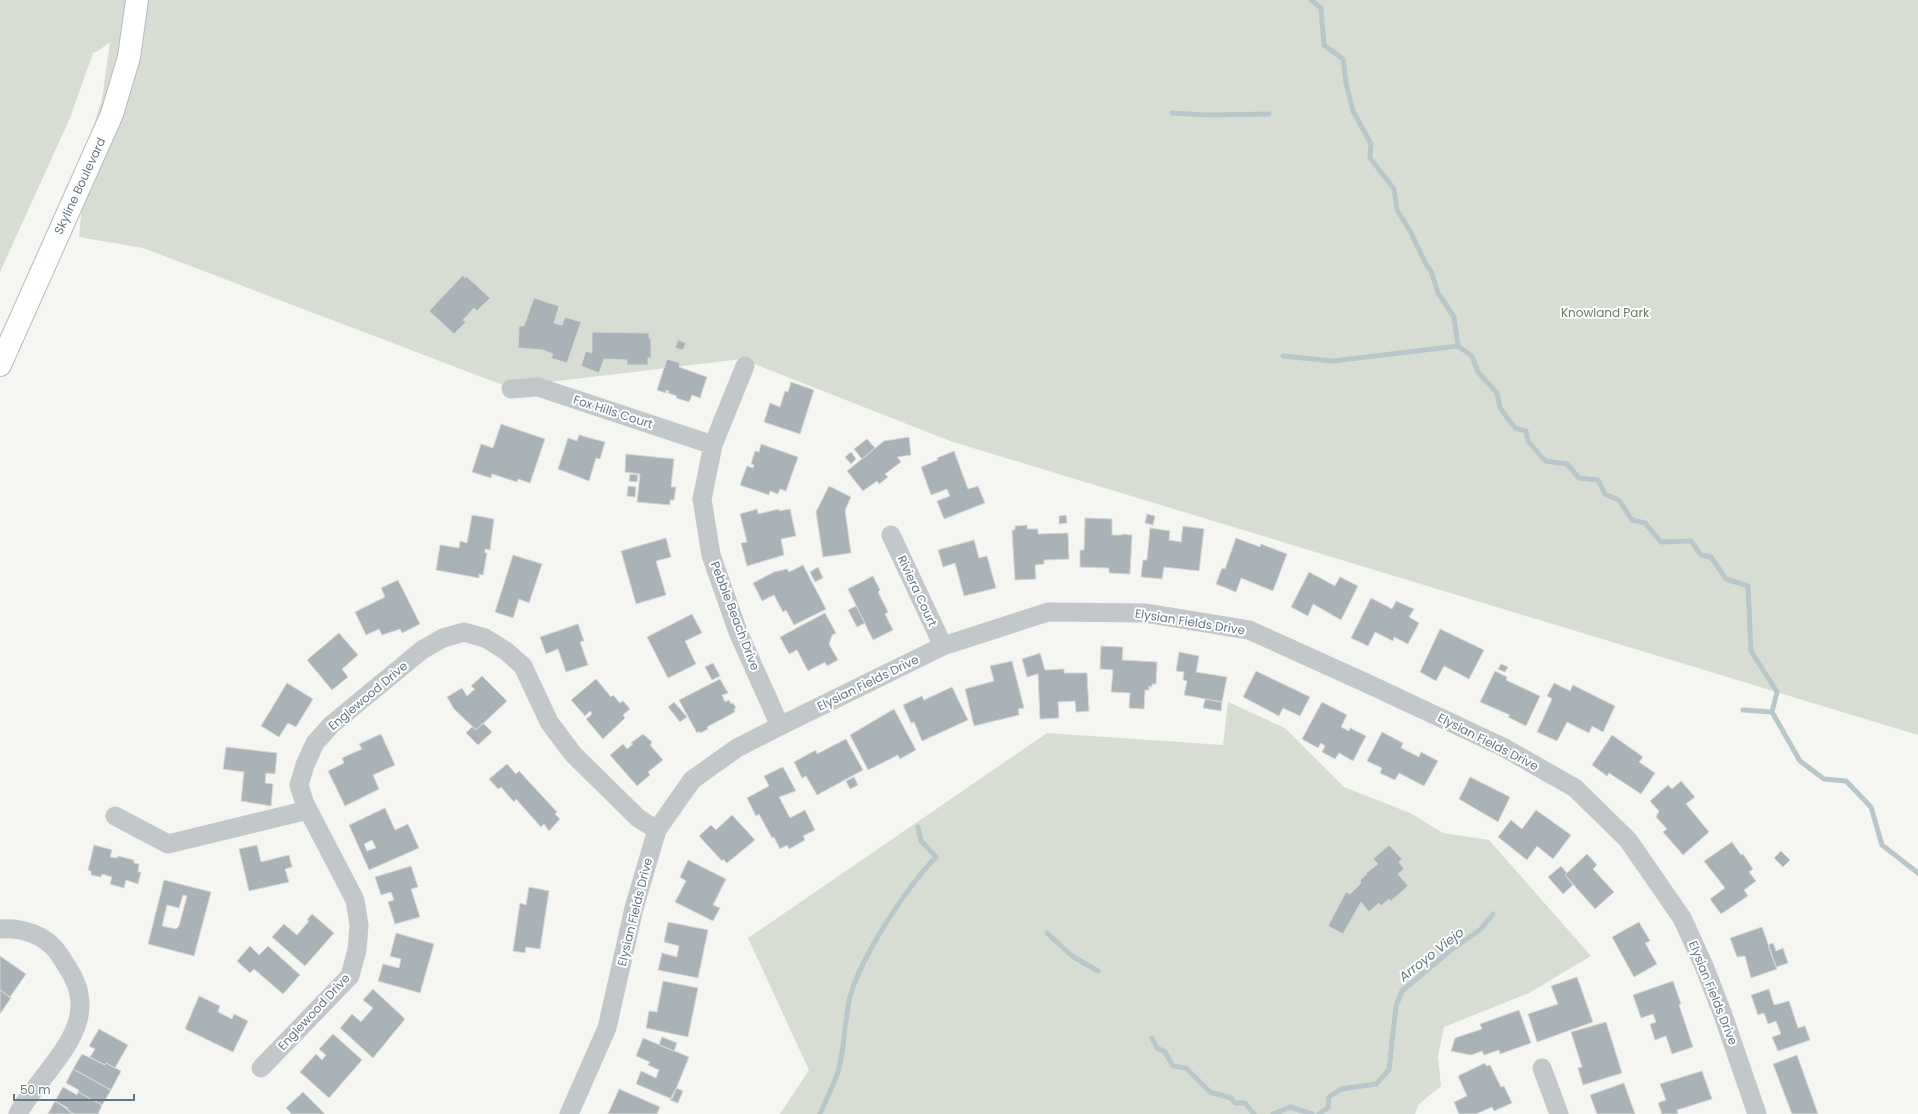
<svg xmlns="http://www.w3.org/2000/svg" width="1918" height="1114" font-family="Poppins,sans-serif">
<rect width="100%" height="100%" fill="#f5f5f1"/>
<path fill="#d7ddd2" d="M0 0H1918V735L950 441 742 359 508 387 143 248 79 237 88 145 102 99 110 42 98 51 93 53 70 118 0 272Z
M1228 702 1285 728 1344 787 1410 813 1443 833 1489 840 1591 956 1529 993 1444 1027 1438 1056 1441 1086 1419 1104 1415 1114H780L809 1070 748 938 1047 733 1223 745Z"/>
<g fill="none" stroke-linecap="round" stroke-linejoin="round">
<path stroke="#b8c7ca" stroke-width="5" d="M1311 0 1321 8 1324 45 1343 59 1346 83 1353 111 1371 144 1370 158 1394 189 1397 210 1410 231 1427 266 1431 271 1438 293 1454 317 1458 346
M1172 113 1208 115 1269 114
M1458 346 1472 356 1478 372 1497 393 1500 408 1515 428 1526 431 1528 441 1545 461 1567 464 1579 478 1598 480 1605 494 1619 500 1632 520 1645 523 1661 542 1691 541 1701 555 1711 557 1726 579 1748 586 1751 651 1777 692 1772 712 1800 761 1824 779 1846 781 1871 807 1882 845 1918 873
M1283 356 1333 361 1458 346
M1743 710 1772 712
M1047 933 1072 956 1098 971
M1152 1038 1157 1048 1165 1052 1173 1066 1186 1068 1210 1092 1231 1098 1235 1103H1245L1254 1114
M820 1114C826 1100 833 1086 838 1072 845 1047 844 1021 850 997 861 956 907 887 936 857L921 841 918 827
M1273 1114 1290 1107 1312 1114
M1319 1114 1328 1108 1329 1097 1341 1089 1376 1084 1389 1070 1396 1006 1402 991 1451 950 1481 929 1493 914"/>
</g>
<path fill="#a9b3b7" stroke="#d7d6d4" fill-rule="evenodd" d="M463 275 465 278 466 276 490 298 477 311 474 308 463 320 466 322 454 334 429 311Z
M534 298 559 306 554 323 562 325 565 317 581 322 567 363 551 358 553 354 543 350 518 348 519 326H524Z
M592 332 649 333V338H651V358H648V365H627V360L604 359 599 373 581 366 586 351 592 353Z
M678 340 686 343 683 350 675 348Z
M667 359 680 363 679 367 707 377 700 398 692 395 689 402 676 398 677 396 668 393 669 391 666 390V393L657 390Z
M791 382 814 390 800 434 764 422 770 403 780 407 785 391 788 392Z
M501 424 545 439 530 483 518 479 517 482 492 474 491 478 472 472 481 444 493 448Z
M579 435 605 442 600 459 596 458 589 481 558 469 568 438 577 441Z
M909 437 911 455 897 457 901 462 885 474 888 477 879 484 877 481 863 491 847 471 884 441Z
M867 439 875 448 862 459 854 449Z
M761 444 798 457 786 491 780 489 778 494 770 491 769 495 740 485 747 466 753 468 754 465 751 464 755 451 759 452Z
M954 451 968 489 978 486 985 503 944 519 937 501 950 496 947 489 931 495 921 467 938 460 937 458Z
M851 452 856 459 851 464 845 457Z
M626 454 674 459 671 487H676L674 500H670V505L637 502 640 474 625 472Z
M630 474 638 475 637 482 629 481Z
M628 486 636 487 635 497 627 496Z
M829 486 851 497 845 510 851 553 823 557 816 512Z
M757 509 758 514 779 509V511L790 509 796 536 781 539 784 555 747 566 741 543 747 542 740 514Z
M1147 514 1155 516 1153 525 1145 523Z
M472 515 494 519 490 550 485 549V553H487L483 575 479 574V578L436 570 440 545 459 548 460 541 467 543Z
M1066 515 1067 523 1059 524V516Z
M1085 518 1112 519V535H1122V534L1132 535 1130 574 1109 573V568L1080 567V550H1084Z
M1027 525V529H1038V534L1068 533 1069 559 1044 560V564L1035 565 1036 579 1015 580 1012 530H1015V526Z
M1183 526 1204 529 1199 571 1164 567 1162 579 1141 577 1143 560H1147L1150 528 1170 531 1169 540 1181 542Z
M666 538 671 557 656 561 666 595 636 604 621 551Z
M1236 538 1260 547 1261 544 1287 554 1273 591 1241 578 1236 592 1216 584 1222 568 1225 569Z
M974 540 979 558 987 556 996 588 964 596 955 563 943 567 938 550Z
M513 555 542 564 529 603 519 599 513 618 495 612Z
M803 565 826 609 794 625 786 610 783 612 774 595 762 601 753 583 774 572 787 569 789 572Z
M818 567 823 578 815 582 810 572Z
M1309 572 1335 586 1340 577 1358 586 1341 620 1313 604 1308 616 1291 607Z
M873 576 880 590 878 592 888 612 885 614 893 630 873 640 848 589Z
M398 580 420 624 402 633 400 629 382 635 379 629 366 635 355 612 385 597 381 588Z
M1371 598 1392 609 1396 601 1414 609 1409 617 1419 623 1408 644 1394 637 1393 641 1375 632 1368 646 1351 638Z
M856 606 865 623 857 627 848 610Z
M825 613 836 633 832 635 829 644 838 660 827 666 825 662 808 671 797 650 789 654 780 637Z
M692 614 702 633 685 641 696 664 668 678 647 637Z
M578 624 584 641 580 642 588 665 566 672 558 649 546 654 540 637Z
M1440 629 1484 650 1469 679 1444 666 1436 681 1420 672Z
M339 633 358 655 342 669 348 677 332 690 307 660Z
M1101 646 1123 647 1122 660 1157 662 1156 684H1152V687L1149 686V690H1145L1144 709 1129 708 1130 693 1111 692 1113 670 1100 669Z
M1179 652 1199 656 1196 672 1227 677 1222 702 1184 695 1187 681 1183 680 1184 672 1176 671Z
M1040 653 1045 670 1064 669V673H1087L1089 711 1076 712 1075 701 1058 702 1059 718 1040 719 1038 674 1027 677 1022 659Z
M1012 661 1024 708 1018 709 1019 715 974 726 965 689 994 681 990 666Z
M713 663 720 676 712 680 705 667Z
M1501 664 1508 667 1505 672 1498 669Z
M1256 671 1310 697 1300 716 1283 708 1279 716 1243 697Z
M1495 671 1507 677 1506 680 1540 696 1526 726 1508 717 1510 715 1480 702Z
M482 676 507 701 476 730 454 709 447 697 462 688 467 696 475 689 471 686Z
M596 679 611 697 613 695 620 703 623 701 630 709 623 715 625 718 603 739 586 719 592 714 590 711 585 716 571 700Z
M720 679 728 693 722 695 725 702 729 700 731 704 733 703 736 708 734 709 735 712 707 727 708 729 700 733 699 731 697 733 679 700Z
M287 683 313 699 296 727 288 723 279 737 261 726Z
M1554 683 1570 691 1573 685 1615 706 1603 732 1592 726 1589 733 1567 722 1557 741 1537 732 1552 699 1547 696Z
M952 687 968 720 922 741 914 722 911 723 903 705 922 696 924 700Z
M1205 699 1222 702 1221 711 1203 708Z
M674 702 687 717 680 722 668 707Z
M1322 702 1347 715 1341 727 1349 731 1350 728 1366 736 1353 761 1339 753 1335 759 1322 752 1325 746 1321 743 1318 748 1302 739Z
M894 709 916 750 900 759 898 755 868 770 850 735Z
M483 723 492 732 478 745 466 733 472 727 476 730Z
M1382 732 1403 743 1401 748 1419 757 1421 752 1438 761 1424 786 1399 773 1395 780 1380 773 1382 768 1367 761Z
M381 734 395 765 373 775 379 789 345 806 328 771 344 763 342 758 362 749 359 744Z
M643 734 652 742 650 745 663 760 648 772 650 775 637 786 610 755 623 744 627 749 633 744 631 743Z
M1612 735 1643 757 1639 762 1655 773 1641 794 1609 773 1607 776 1592 765Z
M846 739 863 770 817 795 806 776 802 778 794 762 816 750 817 754Z
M226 747 277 753 275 774 266 773 265 783 273 784 271 806 241 801 244 772 223 769Z
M507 764 516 774 519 771 557 812 555 814 560 819 549 831 544 824 541 827 516 799 514 802 501 787 498 789 489 779Z
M783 767 796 791 779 797 790 818 805 810 815 830 803 836 805 840 789 849 787 845 780 849 774 837 772 838 759 814 756 816 747 798 769 786 764 776Z
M854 777 858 785 850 789 846 781Z
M1470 777 1510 797 1498 822 1459 799Z
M1681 781 1695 797 1686 804 1709 832 1683 855 1663 832 1667 829 1656 817 1659 811 1650 801 1668 785 1672 789Z
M385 808 395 830 408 824 419 848 369 870 349 825ZM372 840 376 848 367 851 364 844Z
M1536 810 1571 835 1553 859 1537 846 1527 860 1498 837 1511 820 1522 829Z
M732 815 755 840 727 863 723 859 722 861 699 836 711 825 716 830Z
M1732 842 1741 855 1743 854 1753 869 1749 872 1756 881 1744 890 1748 896 1721 914 1710 899 1725 888 1704 861Z
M94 845 112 850 110 857 117 858 118 856 134 860V863L139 864 138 872H141L138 884 126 880 124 888 110 884 112 877 102 874 101 877 91 875V871L88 870Z
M257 845 261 862 289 855 292 867 285 869 289 882 249 891 239 849Z
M1389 845 1402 859 1399 862 1404 869 1398 874 1408 886 1391 901 1389 899 1381 906 1379 903 1369 912 1361 902 1343 934 1328 926 1346 892 1350 894 1361 883 1360 880 1367 874 1366 873 1378 864 1373 859Z
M1781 851 1790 860 1783 867 1774 858Z
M1587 854 1597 865 1593 869 1614 892 1595 909 1565 875Z
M688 860 726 879 713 905 720 908 713 921 675 902 686 881 680 877Z
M411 866 418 887 411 889 420 917 395 924 388 902 394 900 391 892 381 895 375 877Z
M1561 866 1567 873 1565 875 1573 885 1563 894 1548 877Z
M164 880 211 892 194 956 148 944ZM183 895 187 896 179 926 176 929 162 926 167 905 179 908Z
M529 887 549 891 540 949 526 947 525 953 513 951 520 903 526 905Z
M312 914 334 933 305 966 272 937 284 924 297 935 309 921 307 920Z
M668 922 708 930 698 978 658 970 662 953 677 957 679 946 664 942Z
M1639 922 1650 941 1645 943 1657 964 1634 977 1612 937Z
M1762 927 1777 969 1751 978 1745 956 1737 957 1730 938Z
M396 933 434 944 420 993 378 981 383 964 399 968 401 959 390 956Z
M1773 943 1776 951 1783 948 1788 963 1776 967 1768 945Z
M250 946 259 955 268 946 300 975 283 994 254 969 250 973 237 961Z
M0 956 26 974 10 997 0 990Z
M1577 977 1593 1022 1537 1042 1528 1014 1558 1004 1551 986Z
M663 981 698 988 688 1037 646 1028 649 1011 657 1012Z
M1673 981 1681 1004 1679 1005 1693 1047 1672 1054 1666 1036 1655 1040 1650 1024 1656 1022 1653 1014 1641 1018 1633 995Z
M373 989 405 1019 373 1058 340 1028 352 1014 361 1022 373 1008 363 1000Z
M1769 989 1774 1005 1789 1001 1798 1028 1805 1026 1810 1040 1778 1051 1772 1037 1781 1034 1776 1021 1768 1024 1764 1013 1758 1015 1751 995Z
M0 990 11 998 0 1014Z
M199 996 220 1006 218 1012 232 1019 234 1014 248 1021 233 1052 185 1029Z
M1519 1010 1531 1043 1500 1054 1499 1050 1484 1055 1482 1051 1471 1055 1451 1051 1455 1038 1482 1029 1480 1024Z
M1606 1022 1622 1073 1583 1085 1578 1068 1582 1067 1571 1032Z
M99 1029 128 1045 115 1068 106 1063 105 1065 90 1057 95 1049 89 1046Z
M333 1034 362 1060 329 1098 300 1072 316 1054 322 1060 326 1055 319 1049Z
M662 1037 677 1043 674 1051 659 1045Z
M643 1038 689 1057 672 1099 636 1084 641 1071 656 1078 659 1070 648 1065 650 1062 636 1056Z
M82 1054 105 1065 106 1063 121 1071 111 1090 73 1069Z
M1797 1055 1818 1114H1792L1773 1064Z
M1485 1063 1486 1066 1490 1065 1501 1087 1504 1086 1512 1103 1494 1111 1492 1107 1476 1114H1459L1454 1102 1467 1096 1458 1076Z
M73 1069 111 1090 102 1105 78 1092 79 1090 66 1083Z
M1702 1071 1712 1099 1677 1110 1678 1114H1662L1658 1103 1666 1100 1660 1084Z
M1624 1083 1635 1114H1597L1590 1095Z
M63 1087 77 1095 78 1092 102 1105 98 1114H74L55 1101Z
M676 1088 683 1091 678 1103 670 1100Z
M619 1089 660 1107 657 1114H608Z
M303 1092 325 1114H290L291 1113 286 1108Z
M55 1101 68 1108 67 1110 74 1114H48Z"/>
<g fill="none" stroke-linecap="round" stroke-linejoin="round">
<g stroke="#b4babe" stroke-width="24">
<path id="secondary" d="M0 365 112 114 129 57 137 0"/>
</g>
<path stroke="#c2c7c9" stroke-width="19" d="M745 366 713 445 702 499 711 555 738 632 780 726
M511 389 538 387 713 445
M891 535 943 646
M115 816 168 844 308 810
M0 929C22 927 46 935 59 954 67 967 77 980 79 995 88 1039 36 1078 18 1114
M261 1068 350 976 357 950 359 925 355 900 305 804 299 785 305 765 315 743 331 725 422 650 443 638 464 632 485 638 506 651 523 666 549 722 573 754 638 818 657 830
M1542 1068 1559 1114
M569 1114 607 1028 634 908 657 830 692 780 737 748 780 726 943 646 1048 612 1145 613 1249 630 1364 682 1503 747 1575 788 1628 840 1682 918 1704 966 1723 1015 1757 1114"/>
<use href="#secondary" stroke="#fff" stroke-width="22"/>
</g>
<g text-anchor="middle" stroke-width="4" stroke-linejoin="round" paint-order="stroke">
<g font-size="12" fill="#627884" stroke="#fff">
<text transform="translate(80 186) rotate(-65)" y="4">Skyline Boulevard</text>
<text transform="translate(613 412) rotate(18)" y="4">Fox Hills Court</text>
<text transform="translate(917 591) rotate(65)" y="4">Riviera Court</text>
<text transform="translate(735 616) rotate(69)" y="4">Pebble Beach Drive</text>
<text transform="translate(1190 622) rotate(9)" y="4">Elysian Fields Drive</text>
<text transform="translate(868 683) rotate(-26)" y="4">Elysian Fields Drive</text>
<text transform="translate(368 696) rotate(-40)" y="4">Englewood Drive</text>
<text transform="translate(1488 742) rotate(27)" y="4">Elysian Fields Drive</text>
<text transform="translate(635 912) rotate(-76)" y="4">Elysian Fields Drive</text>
<text transform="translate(1713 993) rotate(68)" y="4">Elysian Fields Drive</text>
<text transform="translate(314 1012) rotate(-47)" y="4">Englewood Drive</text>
</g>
<g font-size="12" fill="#697b62" stroke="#fff">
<text x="1605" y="317">Knowland Park</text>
</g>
<g font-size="13" font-style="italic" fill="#5e7b81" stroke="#fff">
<text transform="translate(1431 954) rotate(-38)" y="5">Arroyo Viejo</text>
</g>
</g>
<path d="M14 1094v6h120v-6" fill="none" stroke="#627884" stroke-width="2"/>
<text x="20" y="1094" font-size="12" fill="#627884" stroke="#ffffff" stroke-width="3" paint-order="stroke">50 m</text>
</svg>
